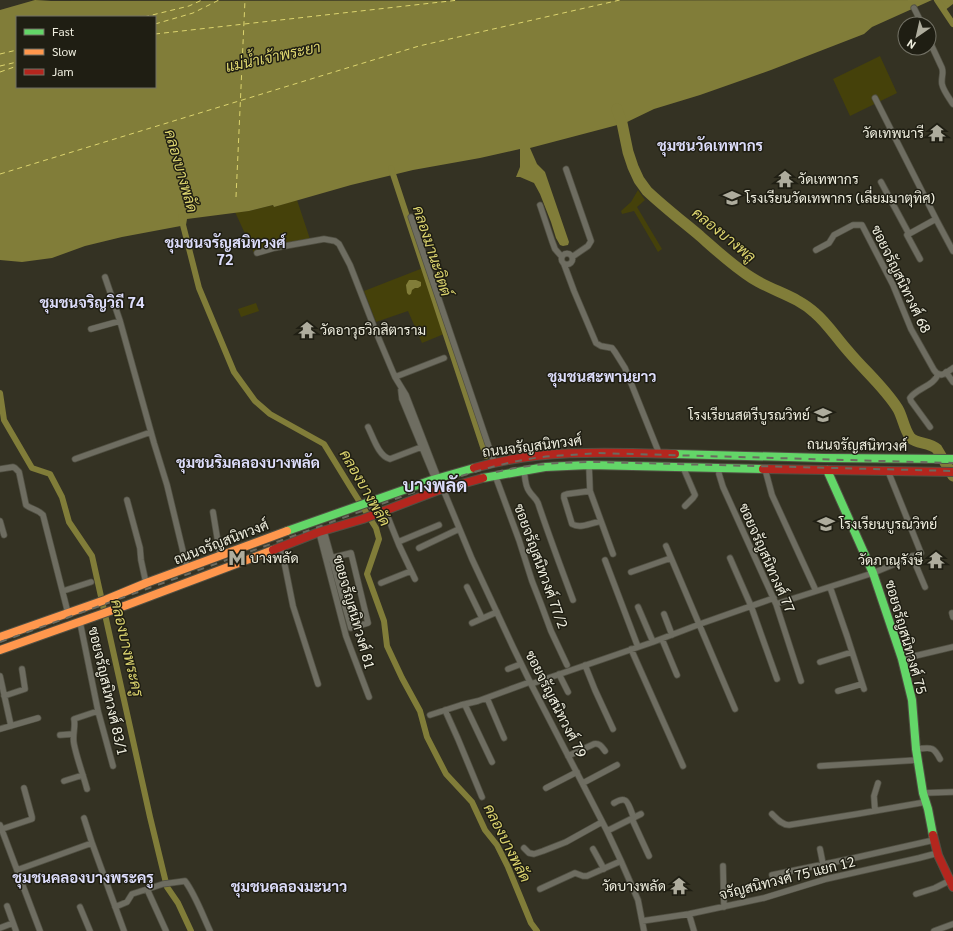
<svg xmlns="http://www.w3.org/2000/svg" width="953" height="931" font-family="Georgia,Sarabun,serif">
<rect width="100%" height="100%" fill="#343223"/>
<path fill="#45410a" d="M880 56 897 93 850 116 833 79Z
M638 190 645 200 637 207 662 249 658 252 634 211 622 214 621 211 631 202Z
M297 200 310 239 254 253 235 212 249 211 273 205 274 207Z
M423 268 444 334 422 343 408 311 376 322 364 291Z
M256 303 259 311 241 317 238 309Z"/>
<path fill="#817d39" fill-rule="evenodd" d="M35 0 51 1 932 0 872 27 864 34 771 70 700 95 654 109 625 123 530 148 537 164 545 172 569 242 568 245 563 246 560 245 556 238 551 222 540 194 534 183 520 177H516L520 167V149L480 158 413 170 351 185 274 207 273 205 249 211 187 219 186 225 122 237 85 246 52 258 22 262 0 260V10ZM17 17H155V87H17Z
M936 0H953V4L944 11Z
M409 280H416L421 282V286L418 288H415L412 290 411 294 409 295 407 293 406 285Z"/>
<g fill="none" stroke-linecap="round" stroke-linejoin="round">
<path stroke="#817d39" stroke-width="6" d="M937 0 953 24
M391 168 486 456
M181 217 199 288 234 372 255 401 270 414 324 444 351 488 376 528 379 539 367 574 384 621 387 646 402 678 420 711 427 737 446 774 472 802 485 830 497 845 508 867 531 923 537 931
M0 393 4 420 32 468 50 474 62 497 69 522 92 556 150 817 167 887 178 903 191 931"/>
<path stroke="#817d39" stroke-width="11" d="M617 109 622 123 628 152 633 167 639 180 647 191C664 207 682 221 700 236 717 251 733 266 752 278 772 291 797 296 815 313 828 324 837 339 849 352 865 371 885 388 898 409 903 418 904 429 910 437 915 444 930 442 937 449L953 476"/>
<path stroke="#dcd46e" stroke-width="1" stroke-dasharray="5 4" stroke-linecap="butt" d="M144 17 189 6 202 0
M155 24 193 13 219 0
M155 34 459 0
M0 54 17 50
M0 66 17 62
M0 72 17 66
M0 174 419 46 620 0
M236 197 245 0"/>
<g stroke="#515043" stroke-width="7">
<path id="street" d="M914 8 922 24
M929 40 942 68C944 73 941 78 942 84 943 90 949 98 953 104
M875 98 937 221 953 251
M566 169 591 241 588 246 572 257
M881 182 909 234
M540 205 552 241 555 249 562 257
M411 217 494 462
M816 250 829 243 834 235 853 225H862L893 285 911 329 934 370C940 379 946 373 953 368
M257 253 274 248 324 239 335 241 339 244 350 265 376 332 395 377 406 395 438 478
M561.5 259a5.5 5.5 0 1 1 11 0a5.5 5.5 0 1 1-11 0Z
M920 259 907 235 936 219
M564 264 574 291 596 343 601 346 612 348 615 352 625 368 659 453
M105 277 120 321 154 443 167 485 187 568
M91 329 120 321
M946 372 953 382
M395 377 444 358
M401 390 402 399 433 474
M368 427C373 437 379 457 390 459L424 446
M930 427 911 401 910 398C917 388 934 386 938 374
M75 459 151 432
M589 465 590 491 613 554
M683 467 695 495 693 498 685 506
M719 468V474L723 487 776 604 801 681
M0 469 13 467 15 468 19 472 26 505C32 510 36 508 43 515L68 613
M765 469 772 495 816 591
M524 470C525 477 525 486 529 491 532 496 536 498 538 503 549 536 561 568 573 600
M495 475 519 540 532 581 541 604 551 631 567 665
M443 489 472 559 513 647 531 684 607 831 621 861 638 900 644 931
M590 491 567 494 564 495V498L572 524C580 529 592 523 601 521
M127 500 140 548 141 560 146 583
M385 510 399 545 415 579
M213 512 220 555
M0 521 4 535
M324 531 351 628 368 623 351 553 331 558
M319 532 346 636 352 652 369 697
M398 542 439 525
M281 546 293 606 318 684
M666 546 735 709
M419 548 459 529
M912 556 925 587
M730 558 751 606 777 679
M605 560 638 647
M631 572 671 558
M381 583 411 571
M467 587 482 618
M830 587 847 636 864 689
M63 591 91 582
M776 604 873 573 921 553 888 471
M638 607 653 642
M952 613 953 617
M664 614 672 635
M80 622 98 711 113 766
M472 623 497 612
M662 639 677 675
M631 649 683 766
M902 659 953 647
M820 662 852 652
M585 665 595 690 613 729
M508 669 521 664
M559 674 568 692
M0 676 11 726
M531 684 653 642 700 624 774 598
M838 691 862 684
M4 696 25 689 22 669
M487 698 504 738
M465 705 492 762
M445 710 458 739 482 797
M430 715 461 705 478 701 530 682
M0 729 38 718
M60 735 73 734
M916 749C930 748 933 745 940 759
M568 756 594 744C600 743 602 747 605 751
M820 766 918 760
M64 781 83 775
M583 783 617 765
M546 788 577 772
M87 789C83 774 77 759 74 744 72 735 76 727 74 719L98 711
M923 793 953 792
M614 803C616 802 621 799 624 800 628 800 632 814 634 818
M875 811 874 796 878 783
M772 814C777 819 782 825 789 825L857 814 926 802
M84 818 92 843 124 931
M632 819 649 856
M0 825 40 931
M2 829 32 819V817L24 788
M607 831 641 814
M524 848 529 853 534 854 543 851 566 842 602 822
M593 849 604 869
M820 849 823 864
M723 866 724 907
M17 870 92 843
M772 875 854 858 934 840
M147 889 166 931
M540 889 575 873 583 876H587L621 861
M916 894 935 888 949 881
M7 906 16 931
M80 907 90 931
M115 907 127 902 132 894 163 884 185 881C195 894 203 916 210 931
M689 914 694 931
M642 921 689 914 764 898 826 879 919 858 938 853
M0 928 13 923
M934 931 953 924"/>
</g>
<g stroke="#515043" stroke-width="10">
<path id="fast" d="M675 454 824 458 953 459
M827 470 873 573 902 659 912 700 916 749 923 793 928 809 933 835
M483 478 545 467 589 465 763 469
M287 531 432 480 474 468"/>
</g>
<g stroke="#515043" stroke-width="10">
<path id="slow" d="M0 637 105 600 146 583 287 531
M0 650 127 605 273 550"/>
</g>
<g stroke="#515043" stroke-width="10">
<path id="jam" d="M474 468C539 449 608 452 675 454
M763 469 953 472
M273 550 319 532 363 519 436 491 483 478
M933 835 938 855 953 887"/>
</g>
<use href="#street" stroke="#6e6d61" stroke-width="5.5"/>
<use href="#fast" stroke="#63d668" stroke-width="8"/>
<use href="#slow" stroke="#ff974d" stroke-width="8"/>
<use href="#jam" stroke="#b3261e" stroke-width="8"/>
<path stroke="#6b6a5f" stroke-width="2" stroke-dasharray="7 7" stroke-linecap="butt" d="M496 472C529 464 563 462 596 462L953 471
M0 642 434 485C469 473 504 462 542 457 560 455 579 455 597 453L953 463"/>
</g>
<defs>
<g id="temple-bare" transform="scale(1.38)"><path d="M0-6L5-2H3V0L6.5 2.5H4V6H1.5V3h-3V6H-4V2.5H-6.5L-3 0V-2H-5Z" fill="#aeac9d" stroke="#1f1e13" stroke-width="2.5" paint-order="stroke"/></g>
<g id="school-bare" transform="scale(1.38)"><path d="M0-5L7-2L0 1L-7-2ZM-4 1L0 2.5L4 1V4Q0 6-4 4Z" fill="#aeac9d" stroke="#1f1e13" stroke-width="2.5" paint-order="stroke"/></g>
<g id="metro-bare" transform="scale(1.38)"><path d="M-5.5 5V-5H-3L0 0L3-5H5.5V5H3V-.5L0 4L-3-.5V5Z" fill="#aeac9d" stroke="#1f1e13" stroke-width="2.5" paint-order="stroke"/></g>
</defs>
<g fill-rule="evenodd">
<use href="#temple-bare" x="937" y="133"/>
<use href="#temple-bare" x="785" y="179"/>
<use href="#school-bare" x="732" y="198"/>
<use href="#temple-bare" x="307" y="330"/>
<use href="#school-bare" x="823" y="415"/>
<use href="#school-bare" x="826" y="524"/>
<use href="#metro-bare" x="237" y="558"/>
<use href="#temple-bare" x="936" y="560"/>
<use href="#temple-bare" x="679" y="886"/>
</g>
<g text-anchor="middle" stroke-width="3" stroke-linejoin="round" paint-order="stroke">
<g font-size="14" fill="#efeedf" stroke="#1f1e13" text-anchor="start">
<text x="924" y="138" text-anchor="end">วัดเทพนารี</text>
<text x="798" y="184">วัดเทพากร</text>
<text x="745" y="203">โรงเรียนวัดเทพากร (เลี่ยมมาตุทิศ)</text>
<text x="320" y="335">วัดอาวุธวิกสิตาราม</text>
<text x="810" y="420" text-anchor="end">โรงเรียนสตรีบูรณวิทย์</text>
<text x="839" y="529">โรงเรียนบูรณวิทย์</text>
<text x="250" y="563">บางพลัด</text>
<text x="923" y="565" text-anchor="end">วัดภาณุรังษี</text>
<text x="666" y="891" text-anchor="end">วัดบางพลัด</text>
</g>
<g font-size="14" fill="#efeedf" stroke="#1f1e13">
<text transform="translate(901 279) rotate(64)" y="5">ซอยจรัญสนิทวงศ์ 68</text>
<text transform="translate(857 445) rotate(1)" y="5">ถนนจรัญสนิทวงศ์</text>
<text transform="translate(532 446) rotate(-7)" y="5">ถนนจรัญสนิทวงศ์</text>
<text transform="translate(221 542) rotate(-21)" y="5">ถนนจรัญสนิทวงศ์</text>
<text transform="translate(767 558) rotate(66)" y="5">ซอยจรัญสนิทวงศ์ 77</text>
<text transform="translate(541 566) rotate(70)" y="5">ซอยจรัญสนิทวงศ์ 77/2</text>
<text transform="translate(354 612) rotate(74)" y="5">ซอยจรัญสนิทวงศ์ 81</text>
<text transform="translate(906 637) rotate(74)" y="5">ซอยจรัญสนิทวงศ์ 75</text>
<text transform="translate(108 691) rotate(77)" y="5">ซอยจรัญสนิทวงศ์ 83/1</text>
<text transform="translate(556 704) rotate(63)" y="5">ซอยจรัญสนิทวงศ์ 79</text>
<text transform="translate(787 878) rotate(-14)" y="5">จรัญสนิทวงศ์ 75 แยก 12</text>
</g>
<g font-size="15" font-style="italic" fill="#dcd46e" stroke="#1f1e13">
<text transform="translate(273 57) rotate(-12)" y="5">แม่น้ำเจ้าพระยา</text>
<text transform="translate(181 171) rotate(74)" y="5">คลองบางพลัด</text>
<text transform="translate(724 235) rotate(39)" y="5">คลองบางพลู</text>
<text transform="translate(432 251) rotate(72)" y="5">คลองมานะจิตต์</text>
<text transform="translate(365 488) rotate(60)" y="5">คลองบางพลัด</text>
<text transform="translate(127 648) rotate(77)" y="5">คลองบางพระครู</text>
<text transform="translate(507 843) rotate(63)" y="5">คลองบางพลัด</text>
</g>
<g font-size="15" font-weight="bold" fill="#ddddfb" stroke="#1f1e13">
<text x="710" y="151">ชุมชนวัดเทพากร</text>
<text x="225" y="248">ชุมชนจรัญสนิทวงศ์<tspan x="225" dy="17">72</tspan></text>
<text x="92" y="308">ชุมชนจริญวิถี 74</text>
<text x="602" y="382">ชุมชนสะพานยาว</text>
<text x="248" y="468">ชุมชนริมคลองบางพลัด</text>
<text x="83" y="883">ชุมชนคลองบางพระครู</text>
<text x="289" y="892">ชุมชนคลองมะนาว</text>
</g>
<g font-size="18" font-weight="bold" fill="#ddddfb" stroke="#1f1e13">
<text x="435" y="492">บางพลัด</text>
</g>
</g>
<rect x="16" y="16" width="140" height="72" fill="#1f1e13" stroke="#727165"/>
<rect x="24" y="29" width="20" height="6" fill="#63d668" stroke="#727165"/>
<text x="52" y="36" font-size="12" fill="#efeedf">Fast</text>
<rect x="24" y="49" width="20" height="6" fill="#ff974d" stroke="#727165"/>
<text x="52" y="56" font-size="12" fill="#efeedf">Slow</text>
<rect x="24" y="69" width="20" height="6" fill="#b3261e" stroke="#727165"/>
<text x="52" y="76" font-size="12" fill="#efeedf">Jam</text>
<g transform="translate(917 36) rotate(214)"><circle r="19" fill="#1f1e13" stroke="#727165"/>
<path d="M0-3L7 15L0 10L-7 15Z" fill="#aeac9d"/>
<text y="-6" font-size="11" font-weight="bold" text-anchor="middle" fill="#efeedf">N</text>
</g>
</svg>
